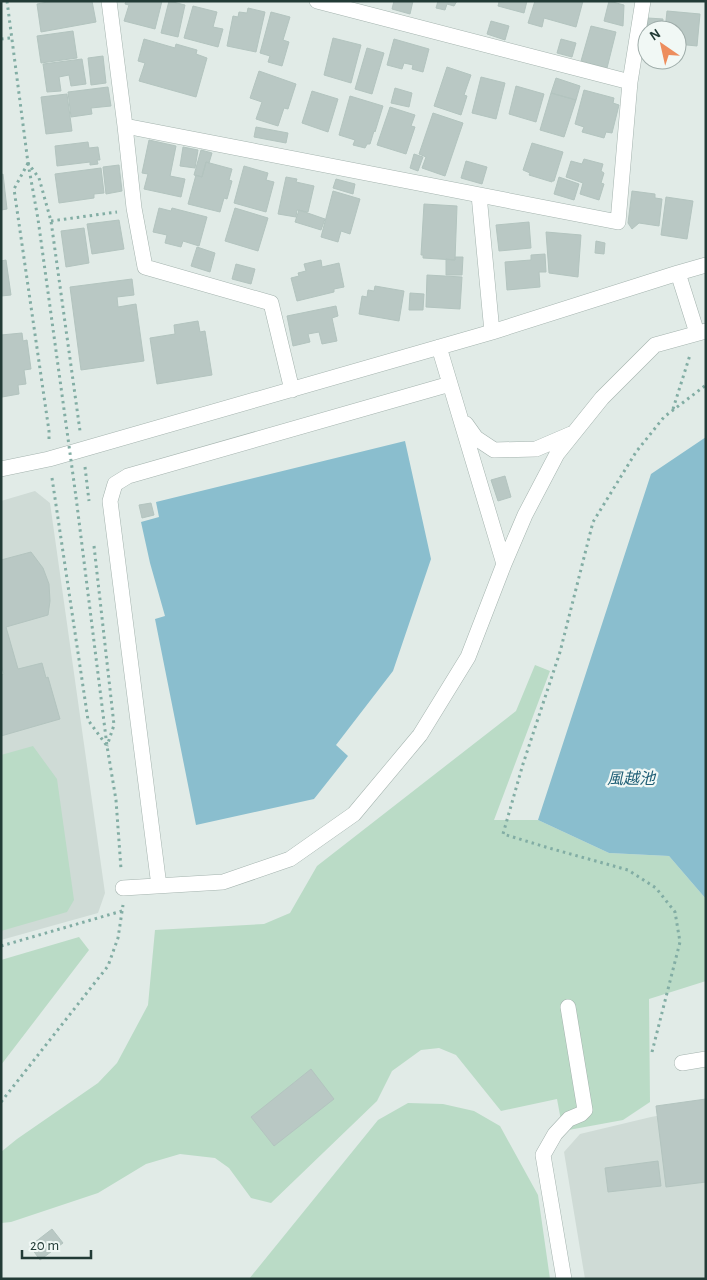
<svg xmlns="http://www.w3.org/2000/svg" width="707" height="1280" font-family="'Alegreya Sans','Noto Sans JP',sans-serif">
<rect width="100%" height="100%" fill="#e1ebe7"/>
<path fill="#cfdbd6" d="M35 491 50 503 105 893 98 913 1 940V501Z
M706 1107V1279H585L564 1152 580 1134 651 1117Z"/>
<path fill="#badbc6" d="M535 665 550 671 494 820H538L609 853 669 856 706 899V981L649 999 650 1102 623 1120 563 1131 557 1099 501 1111 456 1055 439 1048 421 1050 392 1071 377 1101 271 1203 251 1198 229 1168 215 1158 180 1154 146 1164 98 1193 11 1222 1 1223V1152L17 1139 98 1083 117 1063 148 1005 155 930 264 924 290 913 317 866 516 711Z
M33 746 57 779 74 900 67 912 1 931V755Z
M79 937 89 950 1 1065V960Z
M408 1103 443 1104 474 1111 500 1126 538 1195 550 1279H249L378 1120Z"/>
<path fill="#8abece" d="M706 437V899L669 856 609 853 538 820 651 474Z
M405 441 431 559 393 671 336 745 348 756 314 799 196 825 155 619 165 616 150 563 141 522 159 517 156 502Z"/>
<path fill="#b9c8c4" stroke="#b3c4bf" d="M53 1H92L96 22 41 32 37 4Z
M126 1H162L155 29 124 21 129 5 125 4Z
M169 1 185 5 178 37 161 33Z
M394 1H413L410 14 392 9Z
M438 1H457L454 6 447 4 445 10 436 8Z
M497 1H527L524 13 498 6 499 2Z
M535 1H583L576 27 544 18 542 27 528 23Z
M609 1 624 5 623 26 604 21Z
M193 6 217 12 213 27 223 29 218 47 184 38Z
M248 8 265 12 256 52 227 46 233 16 238 17 239 12 247 13Z
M667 11 700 14 697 46 677 44V30H665Z
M271 12 290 17 283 40 289 42 282 66 268 62 270 56 260 53Z
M648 18 663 19 662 30H647V43H646Z
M491 21 509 26 505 40 487 34Z
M591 26 616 32 607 68 581 61Z
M73 31 77 58 41 63 37 36Z
M333 38 361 45 351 83 324 75Z
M144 39 175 48 176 44 197 50 196 54 207 58 196 97 139 81 145 63 138 61Z
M394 39 429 49 423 72 412 69 413 65 404 63 402 69 387 65Z
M561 39 576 43 572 57 557 53Z
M367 48 384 53 372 94 355 89Z
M103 56 106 83 91 85 88 58Z
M82 59 86 84 71 86 69 75 59 77 61 91 47 92 43 64Z
M447 67 471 75 464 95 467 96 461 115 434 106Z
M259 71 296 84 288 109 284 108 278 126 256 119 262 102 250 98Z
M481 77 505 83 496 119 472 113Z
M556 78 580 86 576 100 551 93Z
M516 86 544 94 536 122 509 114Z
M108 87 111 106 91 108 92 114 71 117 68 92Z
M395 88 412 93 409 107 391 103Z
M584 90 614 98 613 103 619 105 612 133 606 132 604 138 582 132 584 127 575 124Z
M312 91 338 99 328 132 302 123Z
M551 93 576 100 564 137 540 130Z
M67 94 72 131 46 134 41 97Z
M350 96 383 106 375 132 374 131 370 144H367L365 148 353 145 355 140 339 135Z
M390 107 415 115 411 126 415 127 406 154 377 145Z
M433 113 463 123 445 176 422 168 426 157 419 154Z
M256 127 288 133 286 143 254 137Z
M149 140 176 146 170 176 185 179 181 197 144 189 148 174 142 173Z
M88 142 89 148 98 147 100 160H97L98 164 90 165V162L57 166 55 146Z
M532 143 563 152 554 181H552V182L529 175 530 173 523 170Z
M183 147 198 150 195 168 180 166Z
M201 150 212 153 209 163 206 162 202 177 194 175Z
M414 154 423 157 418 171 410 168Z
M584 159 603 164 601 171 604 173 601 183 604 184 599 200 580 194 583 183 566 177 571 161 582 164Z
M466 161 487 167 482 184 461 178Z
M206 162 232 169 229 180 232 181 227 199 224 198 220 212 188 204 196 175 202 177Z
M119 165 122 191 106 194 103 167Z
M244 166 268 173 266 180 274 182 266 212 234 203Z
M101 168 104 193 94 194V198L59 203 55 174Z
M3 174 7 209 1 210V175Z
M286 177 297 179 296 182 314 186 308 212 297 210 296 217 278 214Z
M559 177 579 184 574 200 554 194Z
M336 179 355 184 353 194 333 188Z
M333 191 360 199 350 234 341 231 338 242 321 237Z
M632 191 655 194V198L662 199 659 226 639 223 632 229 628 223Z
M666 197 693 201 687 239 661 235Z
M424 204 457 206 455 260 423 258V255H421Z
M159 208 171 211 172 208 207 217 199 246 183 241 181 247 165 243 167 235 153 232Z
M235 208 268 218 258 251 225 241Z
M299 210 325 219 321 230 295 222Z
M119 220 124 249 92 254 87 224Z
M529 222 531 248 499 251 496 225Z
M84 228 89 263 66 267 61 231Z
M546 232 581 235 578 277 549 273Z
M596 241 605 243 604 254 595 253Z
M197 247 215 253 210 272 191 266Z
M545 254 546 272H539L540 287 507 290 505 262 531 260V255Z
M455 257H463L462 275H446V259L455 260Z
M6 260 11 295 1 296V261Z
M321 260 322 267 339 263 344 287 334 289V292L297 301 291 278 299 276 298 273 306 271 304 264Z
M236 264 255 269 251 284 232 279Z
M427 275 462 277 460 309 426 307Z
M132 279 134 295 117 297 118 307 136 304 144 361 81 370 70 287Z
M375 286 404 291 399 321 359 314 362 296 367 297 368 290 374 291Z
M410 293 424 294 423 310H409Z
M336 306 338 316 332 318 337 341 322 344 319 332 308 334 310 342 293 346 287 316Z
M198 321 200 332 205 331 212 375 157 384 150 338 175 334 174 325Z
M22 333 23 341 27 340 31 369 24 370 26 384 18 385 19 394 2 397 1 335Z
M505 476 511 497 498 501 491 480Z
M151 503 154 515 142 518 139 505Z
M31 552 43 568 49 584 50 601 48 615 6 627 18 669 42 663 46 678 48 677 60 719 1 736V675L4 674 1 665V560Z
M311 1069 334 1099 274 1146 251 1117Z
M706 1099V1182L666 1187 656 1106Z
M658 1161 661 1186 608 1192 605 1168Z
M52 1229 63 1243 40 1260 30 1246Z"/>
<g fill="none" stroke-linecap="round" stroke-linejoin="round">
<g stroke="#a4b3ae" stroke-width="16">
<path id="minor" d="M109 1 125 126 134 208 145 267 271 303 292 390
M317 1 630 82
M125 126 618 222 630 82 643 1
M479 195 492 332
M678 273 697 333
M466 424 476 438 494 450 536 449 571 434
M1 469 49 459 492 332 678 273 706 265
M504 564 525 515 557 454 602 398 655 345 706 331
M159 886 110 501 115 484 128 476 450 384
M123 888 223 882 290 859 354 814 420 735 468 657 504 564 439 347
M682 1063 706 1059
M564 1279 543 1155 555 1134 569 1119 581 1114 585 1110 568 1007"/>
</g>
<path stroke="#82ada4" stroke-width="3" stroke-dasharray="2.5 4" stroke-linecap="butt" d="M7 1 28 163 39 178 51 221 80 431
M1 39 11 38
M28 163 14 189 49 431V439
M51 221 117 212
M673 409 690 355
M85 467 89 501
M52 478 88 720 107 746
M76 497 107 746 116 800 121 869
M94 546 114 725 107 746
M1 946 122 911
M652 1052 680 942 675 912 656 888 628 870 549 848 503 834 523 764 560 652 593 522 636 452 664 417 706 385
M1 1102 108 966 118 938 123 905"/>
<use href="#minor" stroke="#fff" stroke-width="15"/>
<path stroke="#82ada4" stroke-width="3" stroke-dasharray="2.5 4" stroke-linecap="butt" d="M28 163 38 219 76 497"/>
</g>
<g text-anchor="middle" stroke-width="4.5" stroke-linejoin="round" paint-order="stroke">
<g font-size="16" font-style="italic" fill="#1e5e75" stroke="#f1f8f5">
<text x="631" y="784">風越池</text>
</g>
</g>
<rect width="707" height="1280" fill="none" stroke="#223b36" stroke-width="5"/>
<g transform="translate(662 45) rotate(326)"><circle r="24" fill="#f1f8f5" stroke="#9eaca9"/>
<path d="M0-4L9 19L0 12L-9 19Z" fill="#ed8d5d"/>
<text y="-8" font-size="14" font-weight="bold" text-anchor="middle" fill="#223b36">N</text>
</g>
<path d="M22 1250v8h69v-8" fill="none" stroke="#223b36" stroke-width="2.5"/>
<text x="30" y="1250" font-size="15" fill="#223b36" stroke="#f1f8f5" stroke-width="4" paint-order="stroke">20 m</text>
</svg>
